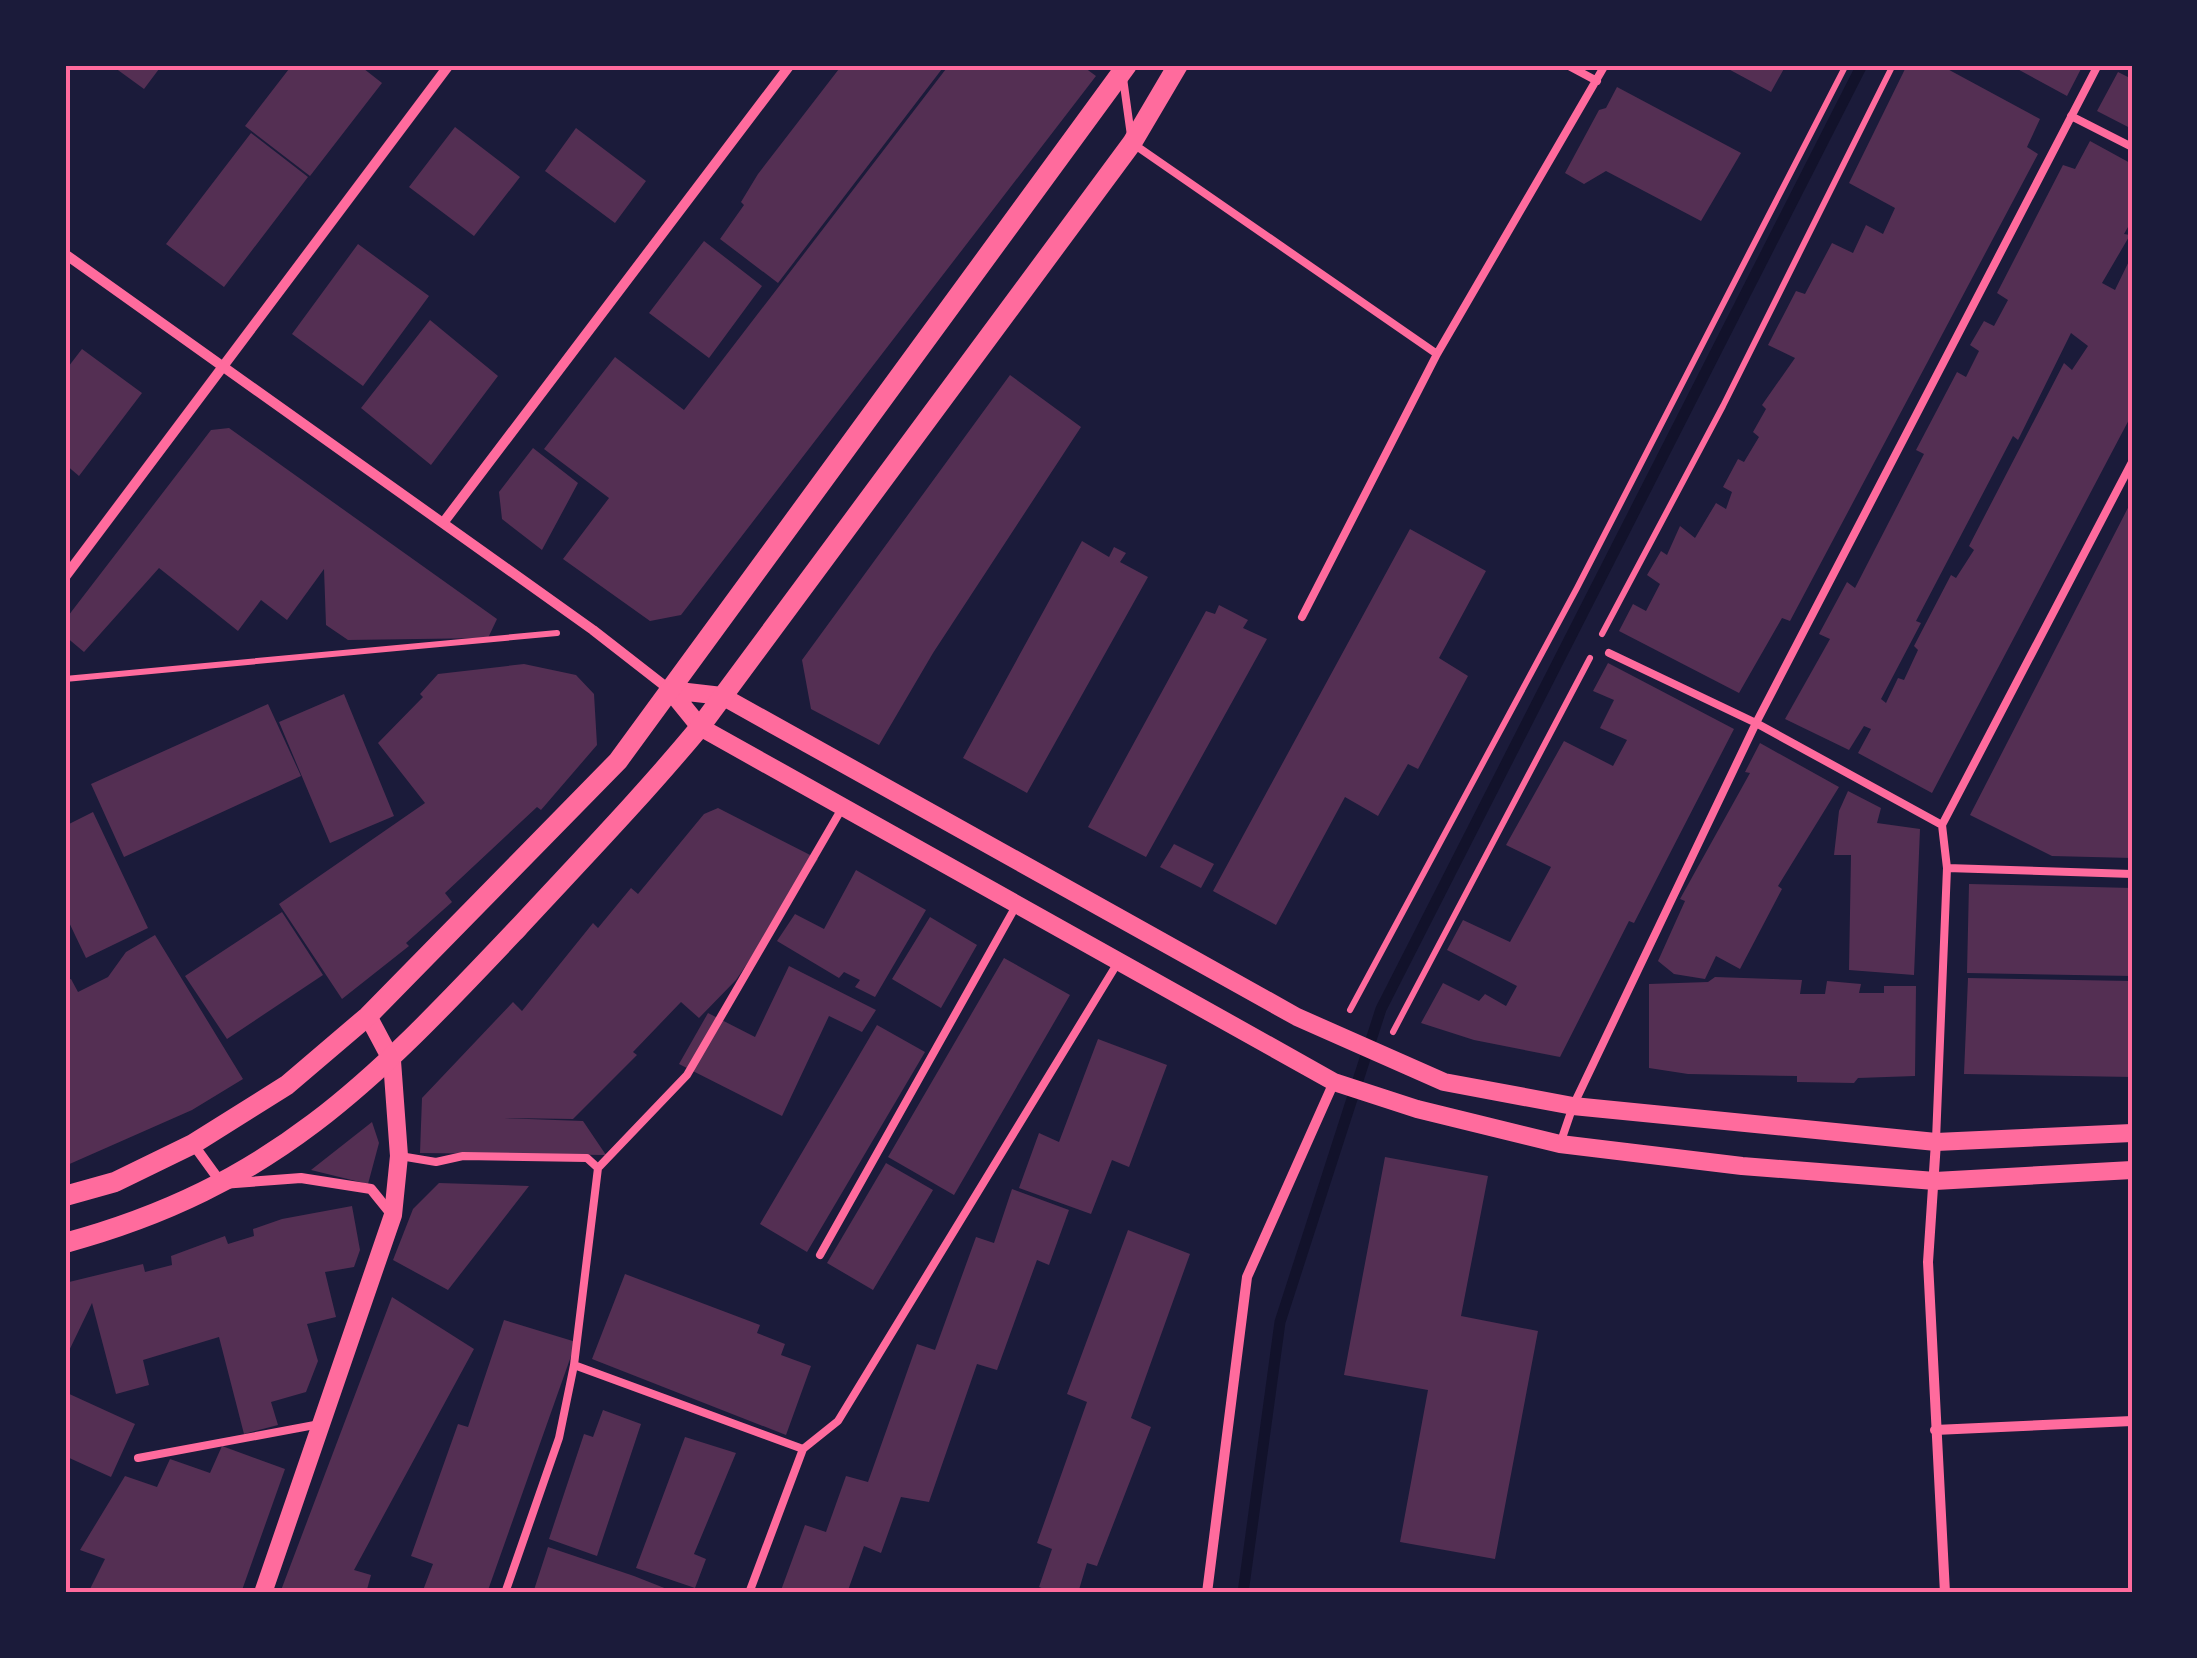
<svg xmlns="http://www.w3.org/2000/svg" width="2197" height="1658" font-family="Helvetica,sans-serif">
<rect width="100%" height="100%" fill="#1b1b3a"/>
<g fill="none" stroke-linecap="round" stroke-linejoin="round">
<path stroke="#12122b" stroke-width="11" d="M1243 1593 1280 1322 1381 1009 1862 65"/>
</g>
<path fill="#542f53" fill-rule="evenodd" d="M111 65H162L144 89Z
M292 65H359L382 83 310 176 245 126Z
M842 65H945L778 283 720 239 744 205 741 202 758 174Z
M949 65H1081L1096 76 681 615 650 621 563 559 609 498 544 449 615 357 684 410Z
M1721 65H1786L1771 92Z
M1907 65H1940L2040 119 2027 147 2038 154 1790 621 1782 618 1739 693 1619 631 1633 604 1646 611 1660 584 1647 575 1661 551 1667 555 1680 526 1695 538 1716 503 1726 509 1732 492 1723 487 1738 459 1744 462 1759 437 1753 432 1766 409 1762 405 1795 358 1768 345 1796 291 1805 294 1832 243 1853 253 1866 225 1883 234 1895 208 1849 183Z
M2010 65H2083L2067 96Z
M2118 72 2132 79V129L2097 111Z
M1617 87 1741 153 1701 221 1606 171 1584 184 1565 173 1599 110 1606 108Z
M455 127 520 177 474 236 409 187Z
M576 128 646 181 615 223 545 171Z
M251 133 308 177 224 287 166 244Z
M2090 141 2132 164V220L2124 234 2130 235 2102 283 2115 290 2132 255V414L1932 793 1858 753 1871 729 1864 726 1849 750 1785 719 1830 639 1819 634 1847 582 1855 588 1924 454 1916 450 1957 372 1966 377 1979 351 1970 345 1984 321 1994 326 2008 300 1997 293 2063 165 2075 169ZM2071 333 2088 346 2072 370 2064 363 1969 546 1974 550 1956 578 1951 575 1914 646 1918 650 1904 680 1898 678 1886 703 1881 699 1921 623 1916 621 2013 436 2018 440Z
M704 241 762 286 709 358 649 313Z
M358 244 429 296 363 386 292 334Z
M430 320 498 376 431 465 361 408Z
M82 349 142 393 79 476 65 464V371Z
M1010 375 1081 427 933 653 879 745 811 709 802 660Z
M229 428 497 619 488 638 348 640 326 625 324 569 287 620 261 600 238 631 159 568 84 652 65 636V620L211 430Z
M533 448 578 483 542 550 502 519 499 492Z
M2132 500V858L2052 856 1970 815Z
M1410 529 1486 571 1439 658 1468 676 1418 769 1408 764 1378 816 1345 797 1276 925 1213 891Z
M1082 541 1109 557 1114 547 1126 553 1120 562 1148 577 1027 793 963 758Z
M1219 605 1248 620 1243 628 1267 639 1146 857 1088 827 1206 611 1215 614Z
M1608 663 1734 729 1634 923 1629 921 1560 1057 1474 1040 1421 1023 1443 983 1479 1001 1485 994 1506 1006 1517 986 1447 950 1463 920 1510 942 1551 867 1506 845 1564 741 1613 766 1627 740 1600 728 1614 700 1593 691Z
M524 664 576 675 594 694 597 745 541 810 537 807 445 893 452 902 406 943 409 946 342 999 279 904 425 803 378 743 423 697 420 694 438 674Z
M344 694 394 816 330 843 279 722Z
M268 704 301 776 124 857 91 784Z
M1760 743 1839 787 1778 886 1782 889 1740 969 1716 956 1705 979 1674 974 1658 961 1685 901 1680 899 1750 773 1745 772Z
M1848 791 1881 808 1877 823 1920 829 1914 975 1849 970 1851 855H1834L1839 811Z
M718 808 818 859 736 980 699 1018 681 1002 633 1052 637 1055 573 1119 504 1118 583 1121 606 1155 420 1153 422 1098 513 1002 522 1011 593 923 598 928 631 888 638 894 704 814Z
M93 812 148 928 86 958 65 914V826Z
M1174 844 1214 864 1201 888 1160 867Z
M856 870 926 910 875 997 855 987 860 980 844 972 839 978 777 941 795 914 824 929Z
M1969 884 2132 888V976L1967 973Z
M282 912 323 975 227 1039 185 976Z
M930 917 977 945 941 1008 892 979Z
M155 935 243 1079 192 1110 65 1166V980L71 979 78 992 108 977 126 952Z
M1004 958 1070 995 954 1195 888 1157Z
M789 966 876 1010 862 1032 829 1016 782 1116 679 1064 708 1013 755 1037Z
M1715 977 1802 980 1800 994H1825L1827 981 1861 984 1859 993H1884V986H1916L1915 1076 1858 1078 1854 1083 1797 1082V1076L1688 1074 1649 1068V984L1708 982Z
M1968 978 2132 981V1077L1964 1074Z
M877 1025 925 1052 807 1252 760 1224Z
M1098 1039 1167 1065 1129 1167 1112 1160 1091 1214 1019 1188 1039 1133 1059 1142Z
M372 1122 379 1143 368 1184 311 1170Z
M1385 1157 1488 1176 1461 1316 1538 1331 1495 1559 1400 1542 1428 1390 1344 1375Z
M886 1163 933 1190 873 1290 827 1263Z
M439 1183 529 1186 448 1290 393 1260 413 1209Z
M1012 1189 1069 1210 1049 1265 1037 1260 997 1370 977 1364 929 1502 901 1497 881 1553 864 1546 847 1593H780L805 1525 826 1532 846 1476 868 1482 917 1344 935 1350 976 1237 994 1243Z
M352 1206 360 1250 354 1267 325 1272 336 1317 307 1324 318 1361 306 1392 271 1402 278 1425 244 1434 219 1337 143 1360 149 1385 116 1394 92 1303 65 1359V1283L143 1264 145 1272 172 1265 171 1256 225 1236 228 1244 254 1236 253 1229 282 1219Z
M1128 1230 1190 1254 1131 1418 1151 1427 1097 1566 1087 1563 1078 1593H1054L1039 1587 1052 1549 1037 1543 1087 1402 1067 1394Z
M625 1274 760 1325 757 1333 785 1344 781 1355 811 1366 786 1435 592 1359Z
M392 1297 474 1349 354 1570 371 1575 366 1593H280Z
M504 1320 576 1342 487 1593H422L433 1564 411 1556 458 1424 468 1427Z
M65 1392 135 1424 111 1477 65 1456Z
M603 1410 641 1424 597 1556 549 1539 584 1434 593 1437Z
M685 1437 736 1453 694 1554 706 1559 695 1588 636 1568Z
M222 1446 285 1469 241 1593H88L105 1559 80 1550 125 1476 157 1487 170 1459 210 1473Z
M548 1547 634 1576 677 1593H533Z"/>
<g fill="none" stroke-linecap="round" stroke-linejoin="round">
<path stroke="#ff6b9d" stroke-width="6" d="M1602 634 1723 406 1893 65
M65 679 557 633
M1350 1010 1577 588 1846 65
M1393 1032 1590 658"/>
<path stroke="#ff6b9d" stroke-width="8" d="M1567 65 1597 81
M1123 78 1132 143 1437 354
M2071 116 2132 147
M1302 617 1437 354 1605 65
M1609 653 1756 723 1942 825 1947 868 1936 1140
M1942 825 2132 462
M1947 868 2132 874
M1560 1144 1573 1106 1756 723 2098 65
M400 1156 436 1162 463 1156 587 1158 598 1168 574 1365 559 1438 505 1593
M598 1168 687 1075 841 810
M820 1255 1016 906
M574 1365 803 1449
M803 1449 838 1421 1117 964
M138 1458 320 1424
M749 1593 803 1449"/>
<path stroke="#ff6b9d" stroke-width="10" d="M65 254 593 630 670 690
M443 523 790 65
M65 577 449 65
M1936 1142 1928 1262 1945 1593
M193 1144 222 1184 301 1178 371 1189 392 1215
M1935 1430 2132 1421
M1207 1593 1247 1277 1334 1082"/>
<path stroke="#ff6b9d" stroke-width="18" d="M670 690 700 727 1334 1082 1417 1109 1560 1144 1742 1166 1935 1181 2132 1170
M670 690 722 696 1297 1017 1444 1082 1573 1106 1936 1142 2132 1133
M263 1593 393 1215 399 1156 392 1061 368 1016"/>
<path stroke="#ff6b9d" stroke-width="20" d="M65 1196 115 1182 193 1144 287 1085 368 1016 618 761 1127 65
M65 1243C275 1186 373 1081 517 929 579 862 642 797 700 727L1132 143 1178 65"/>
</g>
<rect width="2197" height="1658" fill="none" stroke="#1b1b3a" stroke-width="135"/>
<rect x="68" y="68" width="2062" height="1522" fill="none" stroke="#ff6b9d" stroke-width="4"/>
</svg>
